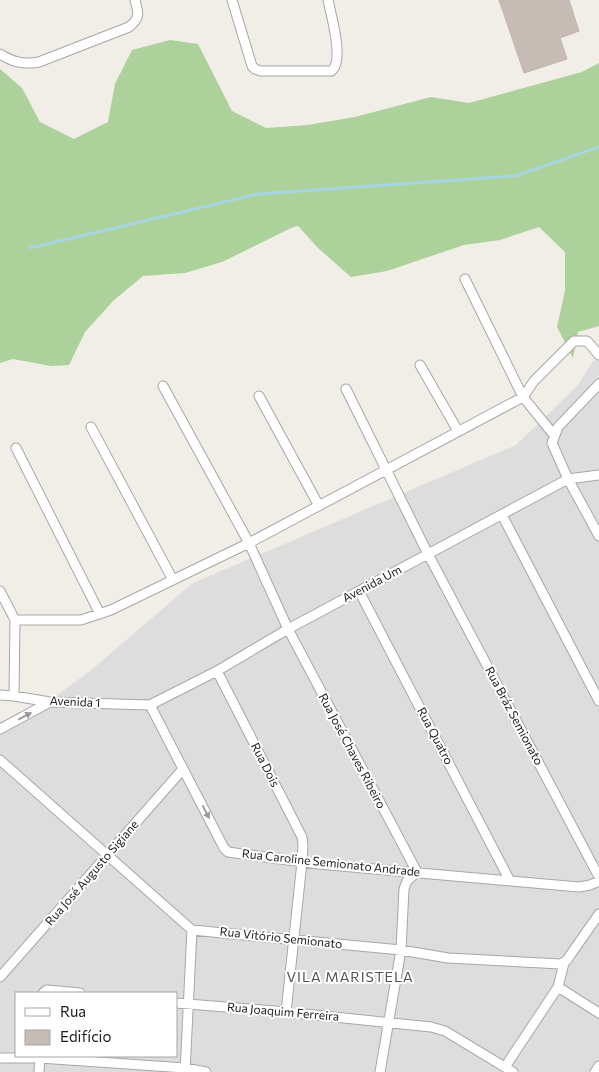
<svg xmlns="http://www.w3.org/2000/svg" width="599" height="1072" font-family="Commissioner,sans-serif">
<rect width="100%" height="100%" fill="#f1ede7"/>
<path fill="#dedddd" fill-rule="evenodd" d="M599 352V1072H0V729L42 706 90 671 193 583 516 445 578 385ZM16 993H176V1056H16Z"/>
<path fill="#add19b" d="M170 40 198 44 232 111 266 128 307 125 355 117 431 97 469 103 582 72 599 63V326L578 332 573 358 557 327 565 291V252L539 227 500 240 464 245 387 271 351 277 318 248 298 226 291 228 222 262 185 273 143 276 113 301 85 332 69 365 51 366 13 359 0 363V69L22 88 40 122 74 139 108 122 115 84 132 50Z"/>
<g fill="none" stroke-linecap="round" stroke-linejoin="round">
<path stroke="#a7d5df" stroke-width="3" d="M30 248 258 194 515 176 599 147"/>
</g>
<path fill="#c6bcb6" stroke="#c3b3a9" d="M499 0H569L579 31 560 38 567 59 524 73Z"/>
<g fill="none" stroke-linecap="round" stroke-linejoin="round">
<g stroke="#a7a7a7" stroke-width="11">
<path id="minor" d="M232 0 252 66 255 69 261 71H331C345 62 331 15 328 0
M0 54C13 62 24 65 39 62L129 27C140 18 139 14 135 0
M465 279 523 397 554 435
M420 365 458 431
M599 384 558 427 552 443 568 479 599 536
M163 386 249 543 288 629 417 872 407 881 404 889 401 950 380 1072
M346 389 428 554 599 877
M259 396 319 506
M91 427 173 580
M16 448 100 614
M502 515 599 701
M0 591 15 620 14 696
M359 591 510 881
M15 620H81L111 610 249 543 523 397 534 381 574 341H587L599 355
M217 671 302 837 303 845 302 862 286 1012
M0 695 14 696 50 702 150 705 217 671 288 629 568 479 599 475
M150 705 224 848 228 852 318 864 579 887 590 885 599 881
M0 729 50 702
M0 760 192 930 401 950 448 958 561 964 567 960 571 954 599 914
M0 977 183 769
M558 987 599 1013
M43 993 47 990 80 993
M176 1003 286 1012 431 1027 445 1031 513 1072
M0 1058H40L185 1068 206 1072
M505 1067 558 987 564 963
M39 1072 40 1056
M185 1072 192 930
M595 1072 599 1066"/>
</g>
<use href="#minor" stroke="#fff" stroke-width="9"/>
</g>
<defs><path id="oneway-solid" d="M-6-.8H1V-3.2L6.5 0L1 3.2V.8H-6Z" transform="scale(1.25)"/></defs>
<g fill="#9b9b9b">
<use href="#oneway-solid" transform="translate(25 716) rotate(-28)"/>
<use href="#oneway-solid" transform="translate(206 812) rotate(62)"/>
</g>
<g text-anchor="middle" stroke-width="4" stroke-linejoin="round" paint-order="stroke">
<g font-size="12" fill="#202020" stroke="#fff">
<text transform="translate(372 584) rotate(-28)" y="4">Avenida Um</text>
<text transform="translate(75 702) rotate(3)" y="4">Avenida 1</text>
<text transform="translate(514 716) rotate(62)" y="4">Rua Bráz Semionato</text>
<text transform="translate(435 736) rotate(62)" y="4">Rua Quatro</text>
<text transform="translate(352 751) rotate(62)" y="4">Rua José Chaves Ribeiro</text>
<text transform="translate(265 765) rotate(63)" y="4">Rua Dois</text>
<text transform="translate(331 863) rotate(6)" y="4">Rua Caroline Semionato Andrade</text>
<text transform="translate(92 873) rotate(-49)" y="4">Rua José Augusto Sigiane</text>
<text transform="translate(281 938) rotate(6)" y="4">Rua Vitório Semionato</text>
<text transform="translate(283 1012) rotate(5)" y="4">Rua Joaquim Ferreira</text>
</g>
<g font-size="14" letter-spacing="1" fill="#535353" stroke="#fff">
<text x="350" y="982">VILA MARISTELA</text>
</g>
</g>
<rect x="15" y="992" width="162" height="65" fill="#ffffff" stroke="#a6a6a6"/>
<rect x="25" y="1008" width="25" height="8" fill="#ffffff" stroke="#a6a6a6"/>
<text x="60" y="1017" font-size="15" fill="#202020">Rua</text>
<rect x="25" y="1030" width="25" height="15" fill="#c6bcb6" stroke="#a6a6a6"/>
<text x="60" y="1042" font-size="15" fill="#202020">Edifício</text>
</svg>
